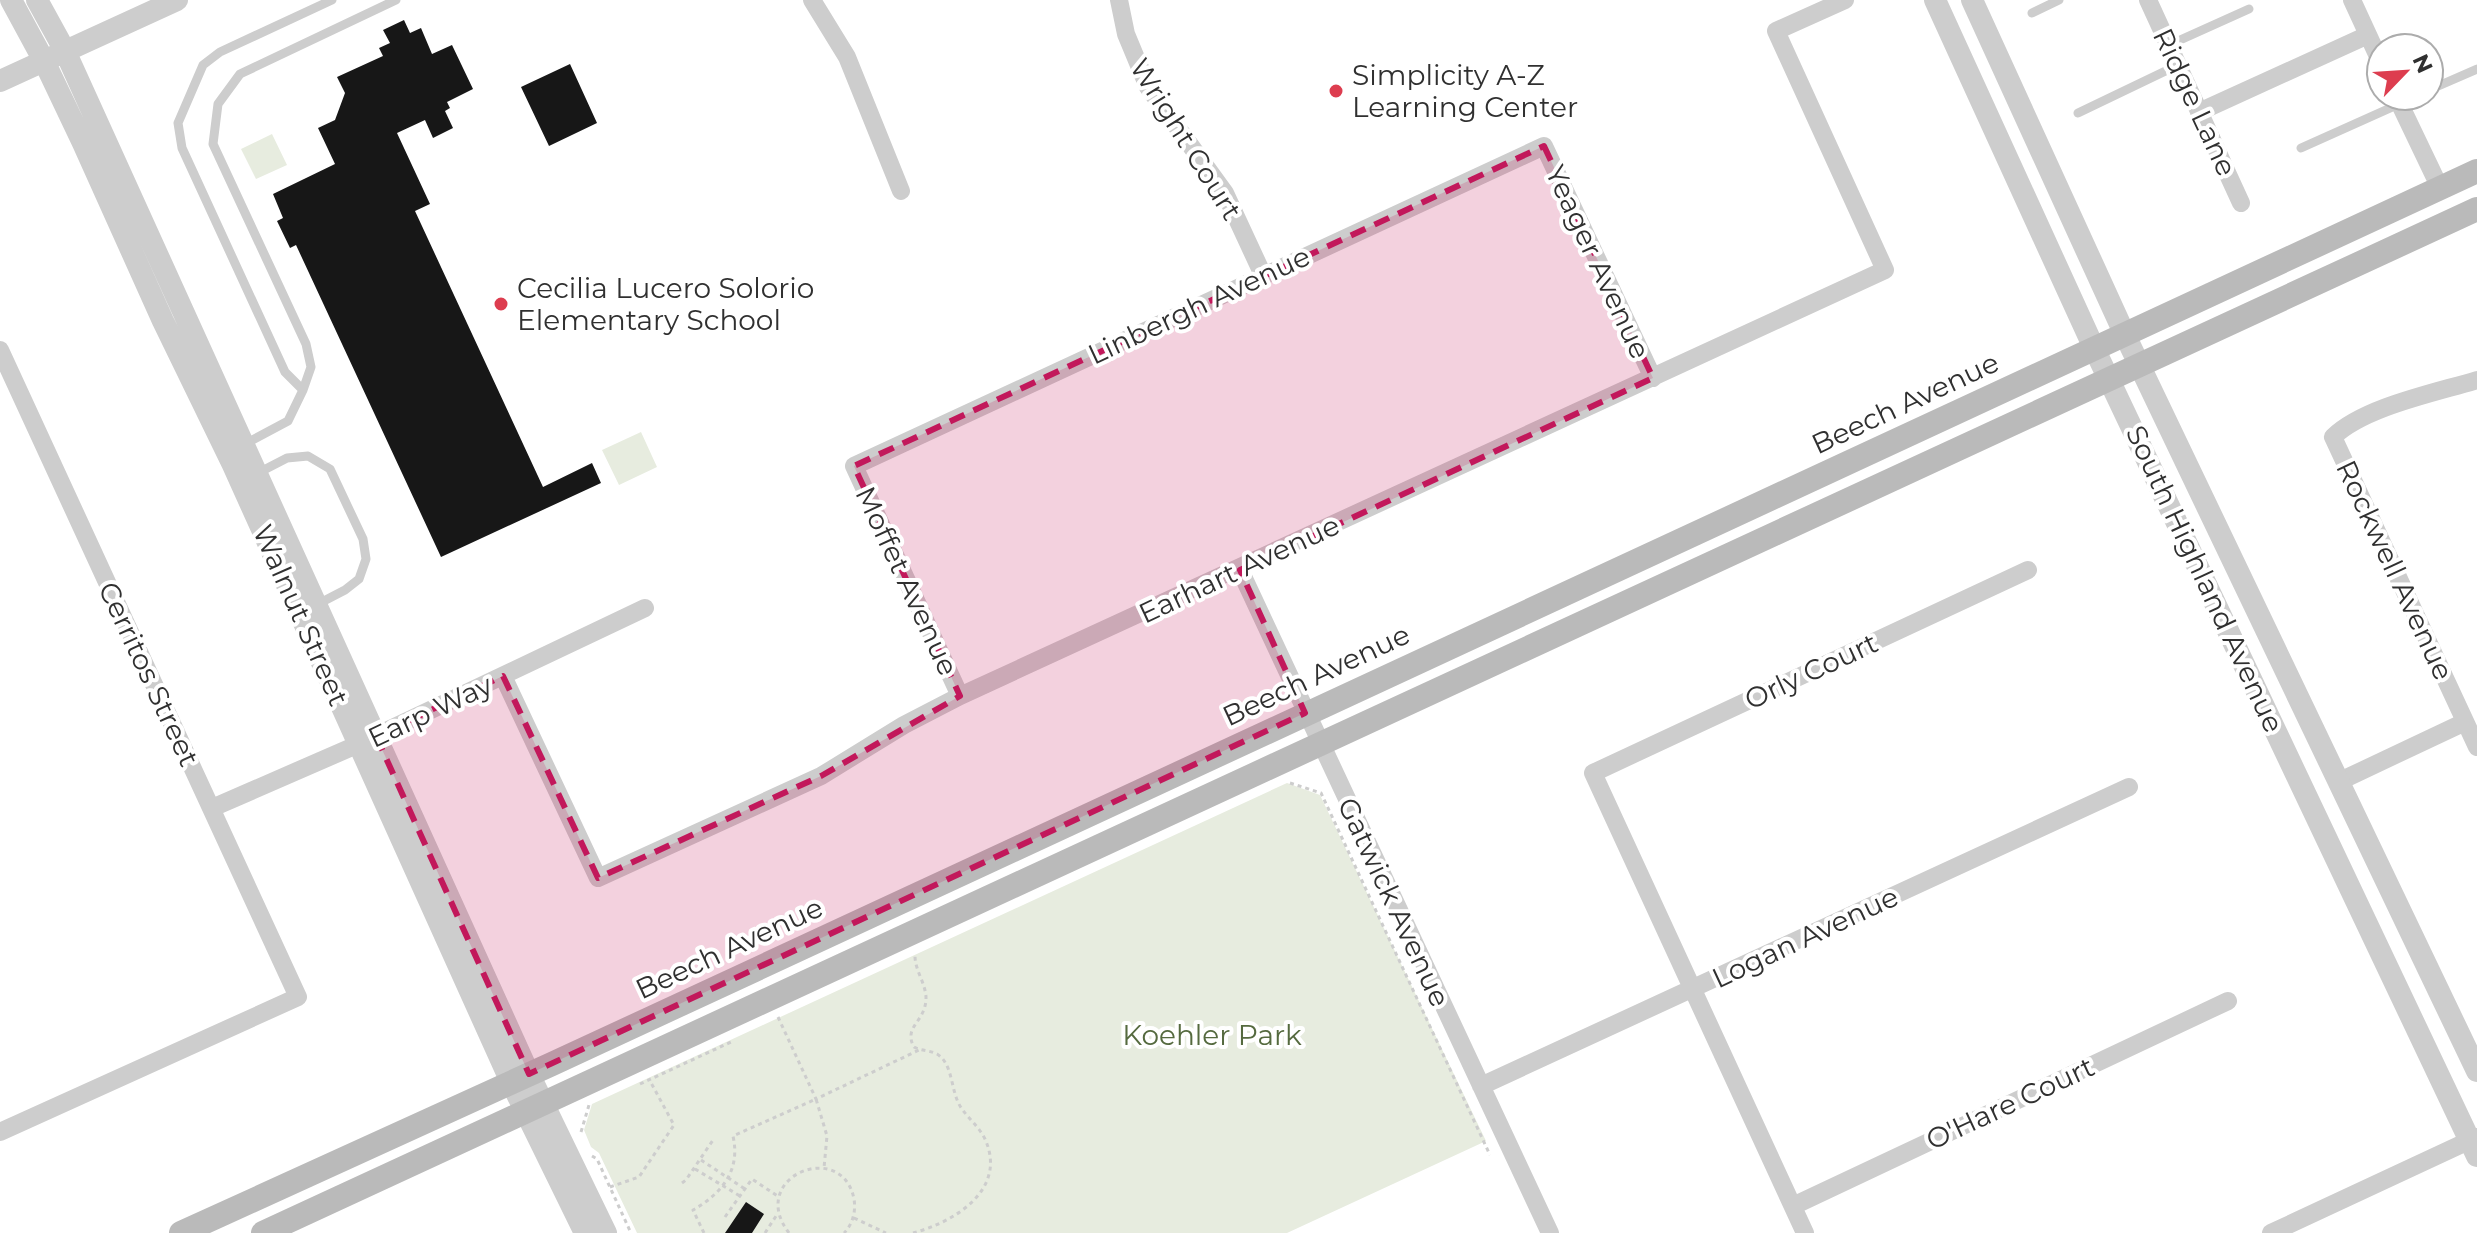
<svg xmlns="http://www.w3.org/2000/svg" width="2477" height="1233" font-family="Montserrat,sans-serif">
<rect width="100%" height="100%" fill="#fff"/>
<path fill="#e7ecdf" d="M272 134 287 165 256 179 241 149Z
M641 432 657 467 619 485 602 450Z
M1287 783 1320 795 1486 1141 1287 1233H637L599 1153 591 1147 584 1130 592 1104Z"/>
<path fill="#171717" d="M404 20 410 33 421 28 432 54 452 45 473 89 447 102 450 108 445 111 453 128 433 138 425 120 397 133 430 204 415 211 543 487 592 463 601 483 441 557 296 245 290 248 277 221 283 218 273 194 335 164 318 128 335 120 345 93 337 77 383 56 379 48 390 43 383 30Z
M570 64 597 123 549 146 521 87Z
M746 1202 764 1214 752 1233H725Z"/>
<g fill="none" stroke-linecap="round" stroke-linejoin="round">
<path stroke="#cdcdcd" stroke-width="3" stroke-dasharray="4 4" stroke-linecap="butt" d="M1290 783 1321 793 1490 1155
M778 1017 816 1099 919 1050
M640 1084 731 1042
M581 1132 589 1105
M592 1156 597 1159 631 1233
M701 1160 745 1189
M695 1169 740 1196
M682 1183 686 1180 713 1140
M610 1187 639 1177 674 1125 650 1081
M725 1217 752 1179 779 1197
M854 1218 886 1233
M704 1233 693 1210C721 1194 741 1171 733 1136L816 1099 827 1136 824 1168
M765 1233 778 1213
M789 1233C746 1177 842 1138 854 1199 856 1211 853 1224 844 1233
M913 1233C954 1222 1008 1190 985 1139 979 1127 969 1119 962 1109 950 1093 954 1064 937 1054 929 1050 921 1051 914 1047 904 1029 921 1023 925 1006 930 988 915 973 915 956"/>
<path stroke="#cdcdcd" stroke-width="9" d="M2032 13 2059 0
M2169 45 2249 9
M2429 90 2477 69
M2078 113 2178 65
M2301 148 2417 96
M303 390 285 372 182 148 178 123 203 65 220 52 332 0
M243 445 288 421 303 390 311 367 306 344 213 144 218 104 240 74 396 0
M256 474 287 458 308 456 330 469 363 539 366 559 359 579 345 590 318 604"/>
<path stroke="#cdcdcd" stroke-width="18" d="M812 0 847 57 901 191
M1119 0 1126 34 1148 87 1225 193 1263 275
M2148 0 2241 203
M2352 0 2381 63
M2396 96 2440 188
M2199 112 2368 35
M0 350 298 997 0 1132
M2477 380C2434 393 2364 407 2333 437L2477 747
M1240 570 1550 1233
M503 676 598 878 821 776 904 725 960 696 1885 270 1776 31 1845 0
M960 696 854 466 1544 146 1653 378
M2340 781 2465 722
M212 808 359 744 645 608
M1481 1086 2129 787
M1793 1206 2228 1001
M1805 1233 1593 773 2028 570
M2271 1233 2477 1137"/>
<path stroke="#cdcdcd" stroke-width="22" d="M11 0 44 61 83 143 163 321 233 465 511 1082 585 1233
M37 0 65 51 529 1074 606 1233
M1935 0 2094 348 2477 1156
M1972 0 2125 335 2477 1071
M0 81 177 0"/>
<path stroke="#bababa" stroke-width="24" d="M181 1233 552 1064 2477 171
M263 1233 2477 209"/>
</g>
<path fill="#c2185b" fill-opacity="0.2" stroke="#c2185b" stroke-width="6" stroke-dasharray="16 10" stroke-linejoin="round" d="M1544 146 1653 378 1240 570 1305 713 529 1074 376 736 503 676 598 878 821 776 960 696 854 466Z"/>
<g fill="#dd3d4f" stroke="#fff" stroke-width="3">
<circle cx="1336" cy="91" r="8"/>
<circle cx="501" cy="304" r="8"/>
</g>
<g text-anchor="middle" stroke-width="8" stroke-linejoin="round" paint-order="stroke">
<g font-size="28" fill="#303030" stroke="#fff" text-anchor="start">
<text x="1352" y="85">Simplicity A-Z<tspan x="1352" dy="32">Learning Center</tspan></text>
<text x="517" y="298">Cecilia Lucero Solorio<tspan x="517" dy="32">Elementary School</tspan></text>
</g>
<g font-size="28" fill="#303030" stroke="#fff">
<text transform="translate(2195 102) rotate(65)" y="10">Ridge Lane</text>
<text transform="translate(1186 139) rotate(58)" y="10">Wright Court</text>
<text transform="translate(1598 262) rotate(65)" y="10">Yeager Avenue</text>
<text transform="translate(1199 305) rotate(-25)" y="10">Linbergh Avenue</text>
<text transform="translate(1905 403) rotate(-25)" y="10">Beech Avenue</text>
<text transform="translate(1239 569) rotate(-25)" y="10">Earhart Avenue</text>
<text transform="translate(2395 570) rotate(65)" y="10">Rockwell Avenue</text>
<text transform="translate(2205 579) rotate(65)" y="10">South Highland Avenue</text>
<text transform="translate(907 581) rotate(65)" y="10">Moffet Avenue</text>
<text transform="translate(301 615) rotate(66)" y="10">Walnut Street</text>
<text transform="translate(1811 671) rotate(-25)" y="10">Orly Court</text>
<text transform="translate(149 674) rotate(65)" y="10">Cerritos Street</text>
<text transform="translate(1316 675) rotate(-25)" y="10">Beech Avenue</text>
<text transform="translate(430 711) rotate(-25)" y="10">Earp Way</text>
<text transform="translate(1394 902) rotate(65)" y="10">Gatwick Avenue</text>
<text transform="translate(1805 937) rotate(-25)" y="10">Logan Avenue</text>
<text transform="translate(729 948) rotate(-25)" y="10">Beech Avenue</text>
<text transform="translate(2010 1103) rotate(-25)" y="10">O'Hare Court</text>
</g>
<g font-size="28" fill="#556a3f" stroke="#fff">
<text x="1212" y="1045">Koehler Park</text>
</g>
</g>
<g transform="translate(2405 72) rotate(65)"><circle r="38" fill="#ffffff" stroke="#acacac" stroke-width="2"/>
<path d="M0-6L14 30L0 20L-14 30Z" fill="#dd3d4f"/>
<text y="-12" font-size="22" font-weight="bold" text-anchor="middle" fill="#303030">N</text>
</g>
</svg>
